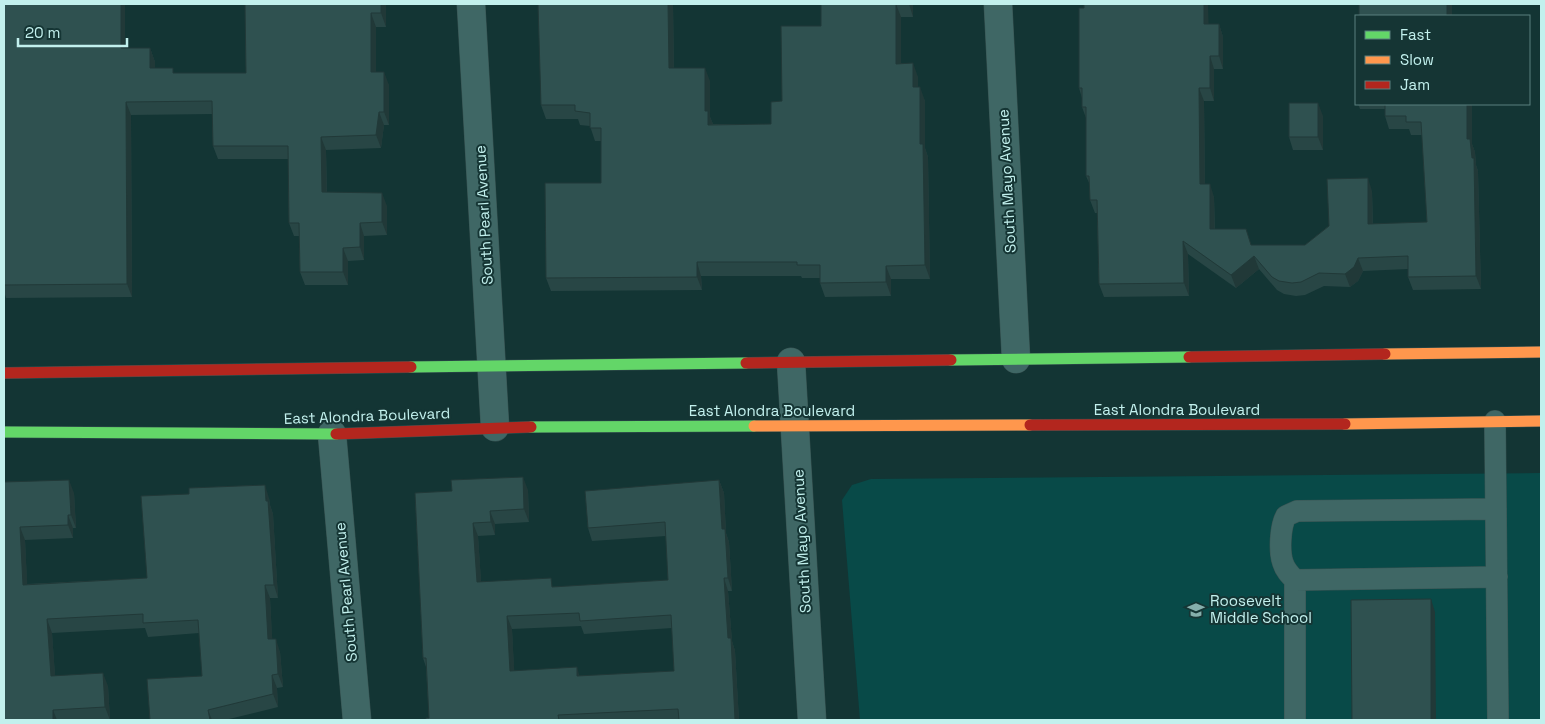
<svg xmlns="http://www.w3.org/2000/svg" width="1545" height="724" font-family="'Space Grotesk',sans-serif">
<rect width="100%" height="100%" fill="#133534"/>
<path fill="#084a48" d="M1541 473V720H860L842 500 852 485 871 479Z"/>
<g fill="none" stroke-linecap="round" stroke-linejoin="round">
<g stroke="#385352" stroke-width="22">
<path id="lane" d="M1495 421 1498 720
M1496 509 1297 511 1286 516C1280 527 1279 552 1283 563 1285 570 1290 575 1295 580L1497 577
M1295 580V720"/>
</g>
<g stroke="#385352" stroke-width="29">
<path id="street" d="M471 4 495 427
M998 4 1016 359
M791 362 812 720
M332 434 357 720"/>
</g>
<g stroke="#385352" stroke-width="12">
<path id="fast" d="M951 360 1189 357
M411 367 746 363
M531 427 754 426
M4 432 336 434"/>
</g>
<g stroke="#385352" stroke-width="12">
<path id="slow" d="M1385 354 1541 352
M1345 424 1541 421
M754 426 1030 425"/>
</g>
<g stroke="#385352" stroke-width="12">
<path id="jam" d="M1189 357 1385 354
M746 363 951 360
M4 373 411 367
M1030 425 1345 424
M336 434 531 427"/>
</g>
<use href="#lane" stroke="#3f6765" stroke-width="21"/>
<use href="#street" stroke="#3f6765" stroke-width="28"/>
<use href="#fast" stroke="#63d668" stroke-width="11"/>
<use href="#slow" stroke="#ff974d" stroke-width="11"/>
<use href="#jam" stroke="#b3261e" stroke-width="11"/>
</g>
<path fill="#284645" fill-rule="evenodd" d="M4 4H125V48H150L155 62V68L174 73H246L245 4H386V27H376V72L389 85V125H384L381 148 326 150 327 192 387 206V235L364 236V260L348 261V285H305L300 272 299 236H294L289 223 288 159H218L213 146 212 114 131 115 132 297 6 298 4 291Z
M673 4 674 68 710 81V117L713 124H771L821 26V4H913V17H901V63L918 77V87L925 101V148L928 157 930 279H891V296L825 297 820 283V278H802L801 276H701L702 290 551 291 546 278 601 183V141H595L590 126 580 125 578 119H546L541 105Z
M1084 4H1208V24H1219L1223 37V69H1214V101H1204L1205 184 1214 197 1215 229 1251 245H1305L1372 191 1373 224 1427 222 1422 135H1411L1409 129H1389L1385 116V109H1360L1358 104H1472V144L1475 152 1476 165 1478 171 1481 289 1413 290 1408 277V269L1363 271 1358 281 1350 287 1324 286 1305 295 1296 296 1284 294 1277 290 1259 269 1236 288 1188 254 1189 296 1104 297 1099 284 1097 213H1095L1090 200V185L1086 176V118L1082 107V98L1079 88Z
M1323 116V150H1293L1289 137Z
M719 480 724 493 726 533 729 542 732 591H728L732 641 735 651 739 720H426L429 718 426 667 423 658 415 493 528 490 529 522 495 524V535L478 536 481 582 555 587 668 580 666 536 592 541 588 528ZM581 626 584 634 672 628 674 671 580 676 514 671 512 629Z
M4 482 74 493 76 528H73V538L25 540 27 584 147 578 269 498 270 505 273 514 278 598H270L272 639 280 652 283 687 277 688 278 707 225 720H150L202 676 199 633 148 637 145 628 52 633 55 676 108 686 110 720H4Z"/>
<path fill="#213938" d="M121 4H125V62L121 48Z
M381 4H386V27L381 13Z
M668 4H673L674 81 669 68Z
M896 4 901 17V77L896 64Z
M909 4H913V17Z
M1204 4H1208L1209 37 1204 24Z
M1447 4H1452V16H1447Z
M371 13 376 27V85L371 72Z
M1219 24 1223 37V69L1219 56Z
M150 48 155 62V81L150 68Z
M1210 56 1214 69V101L1210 88Z
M913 63 918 77V101L913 87Z
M705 68 710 81V117L713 124 708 125 705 111Z
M384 72 389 85V125L384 112Z
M920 87 925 101V148L928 157 930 279 925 265 920 144Z
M1199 88 1204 101 1205 197 1200 184Z
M126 102 131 115 132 297 127 284Z
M1318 103 1323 116V150L1318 137Z
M1467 104H1472V144L1475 152 1476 165 1478 171 1481 289 1476 276 1472 158 1467 139Z
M379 112 384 125 381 148 376 135Z
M321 137 326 150 327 205 322 192Z
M1368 178 1372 191 1373 237 1368 224Z
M1210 184 1214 197 1215 243 1210 229Z
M382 193 387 206V235L382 222Z
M360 223 364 236V260L360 247Z
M1183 241 1188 254 1189 296 1184 283Z
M343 248 348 261V285L343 272Z
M1254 256 1259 269 1236 288 1231 275Z
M1358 258 1363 271 1358 281 1350 287 1345 274Z
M697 262 701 276 702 290 697 277Z
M886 266 891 279V296L886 282Z
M523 477 528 490 529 522 524 509Z
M69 480 74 493 76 528 71 515Z
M719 480 724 493 726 533 729 542 732 591 728 578 722 529Z
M265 485 269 498 270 505 273 514 278 598 274 585Z
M490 511 495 524V535L491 522Z
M68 515 73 528V538L68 525Z
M473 523 478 536 482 595 477 582Z
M20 527 25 540 28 598 23 585Z
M724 578 728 591 732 641 735 651 739 720H735L728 638Z
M265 585 270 598 273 652 268 639Z
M1431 599 1435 612 1436 720H1431Z
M507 616 512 629 515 684 510 671Z
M47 619 52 633 56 689 51 676Z
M276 639 280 652 283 687 278 674Z
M577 667 581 681 577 676Z
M103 673 108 686 110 720 105 707Z
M272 675 277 688 278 707 273 694Z
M53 710 57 720H53Z
M208 710 212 720H210Z"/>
<path fill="#2f5150" stroke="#213938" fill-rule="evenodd" d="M4 4H121V48H150V68H173V73H246L245 4H381V13H371V72H384V112H379L376 135 321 137 322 192 382 193V222L360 223V247L343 248V272H300L299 223H289L288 146H213L212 101 126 102 127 284 4 285Z
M538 4H668L669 68H705V111H708V125L771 124V102L782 101 781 26H821V4H909H896V64L913 63V87H920V144H923L925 265 886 266V282L820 283V265H797V262H697V277L546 278 545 183H601V128H590V113L575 111V105H541Z
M1084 4H1204V24H1219V56H1210V88H1199L1200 184H1210V229H1246L1251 245H1305L1329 226 1327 179 1368 178V224L1427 222 1421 122H1406V116H1385V104H1467V139H1470L1472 158H1474L1476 276 1408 277V256L1358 258 1354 267 1345 274 1319 273 1301 282 1292 283 1279 281 1272 277 1254 256 1231 275 1183 241 1184 283 1099 284 1097 200H1090L1089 176H1086V107H1082V88H1079V8H1084Z
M1359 4H1447V16H1359Z
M1355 60H1356V96Z
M1289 103H1318V137H1289Z
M523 477 524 509 490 511 491 522 473 523 477 582 551 578 552 587 668 580 665 522 588 528 585 491 719 480 722 529H725L728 578H724L728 638H731L735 720H679L678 709 558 715 559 720H426V718H429L426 658H423L415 493 452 491 451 480ZM579 613 580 621 671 615 674 671 577 676V667L510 671 507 616Z
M69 480 71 515H68V525L20 527 23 585 147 578 141 496 189 494V488L265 485 266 501H268L274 585H265L268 639H276L278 674 272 675 273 694 208 710 210 720H150L147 679 202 676 198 620 143 623V614L47 619 51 676 103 673 105 707 53 710V720H4V482Z
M1431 599V720H1352L1351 600Z"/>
<defs>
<g id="school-bare" transform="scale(1.35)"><path d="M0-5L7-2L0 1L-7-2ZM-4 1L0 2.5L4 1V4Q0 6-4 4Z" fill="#85afac" stroke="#153534" stroke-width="2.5" paint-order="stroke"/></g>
</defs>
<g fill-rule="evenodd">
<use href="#school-bare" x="1196" y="610"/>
</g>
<g text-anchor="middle" stroke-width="4" stroke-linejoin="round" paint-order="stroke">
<g font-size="15" fill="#c2f0ed" stroke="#153534">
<text transform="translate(1007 181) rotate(-93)" y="5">South Mayo Avenue</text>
<text transform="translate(484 215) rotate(-93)" y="5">South Pearl Avenue</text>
<text x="1177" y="415">East Alondra Boulevard</text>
<text x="772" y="416">East Alondra Boulevard</text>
<text transform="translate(367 416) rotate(-2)" y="5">East Alondra Boulevard</text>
<text transform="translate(802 541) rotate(-93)" y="5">South Mayo Avenue</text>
<text transform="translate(346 592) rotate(-95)" y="5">South Pearl Avenue</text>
</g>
<g font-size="15" fill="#c2f0ed" stroke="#153534" text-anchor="start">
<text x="1210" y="606">Roosevelt<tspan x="1210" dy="17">Middle School</tspan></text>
</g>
</g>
<rect width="1545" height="724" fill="none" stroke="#c2f0ed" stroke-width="10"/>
<rect x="1355" y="15" width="175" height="90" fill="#153534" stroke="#5a807e"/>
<rect x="1365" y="31" width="25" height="8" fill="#63d668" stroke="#5a807e"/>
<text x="1400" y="40" font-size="15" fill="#c2f0ed">Fast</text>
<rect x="1365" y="56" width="25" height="8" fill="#ff974d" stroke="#5a807e"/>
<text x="1400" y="65" font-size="15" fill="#c2f0ed">Slow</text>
<rect x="1365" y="81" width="25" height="8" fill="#b3261e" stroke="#5a807e"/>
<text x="1400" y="90" font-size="15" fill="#c2f0ed">Jam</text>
<path d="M18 38v8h109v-8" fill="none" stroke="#c2f0ed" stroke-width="2.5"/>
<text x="25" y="38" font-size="15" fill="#c2f0ed" stroke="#153534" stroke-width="4" paint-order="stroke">20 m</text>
</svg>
